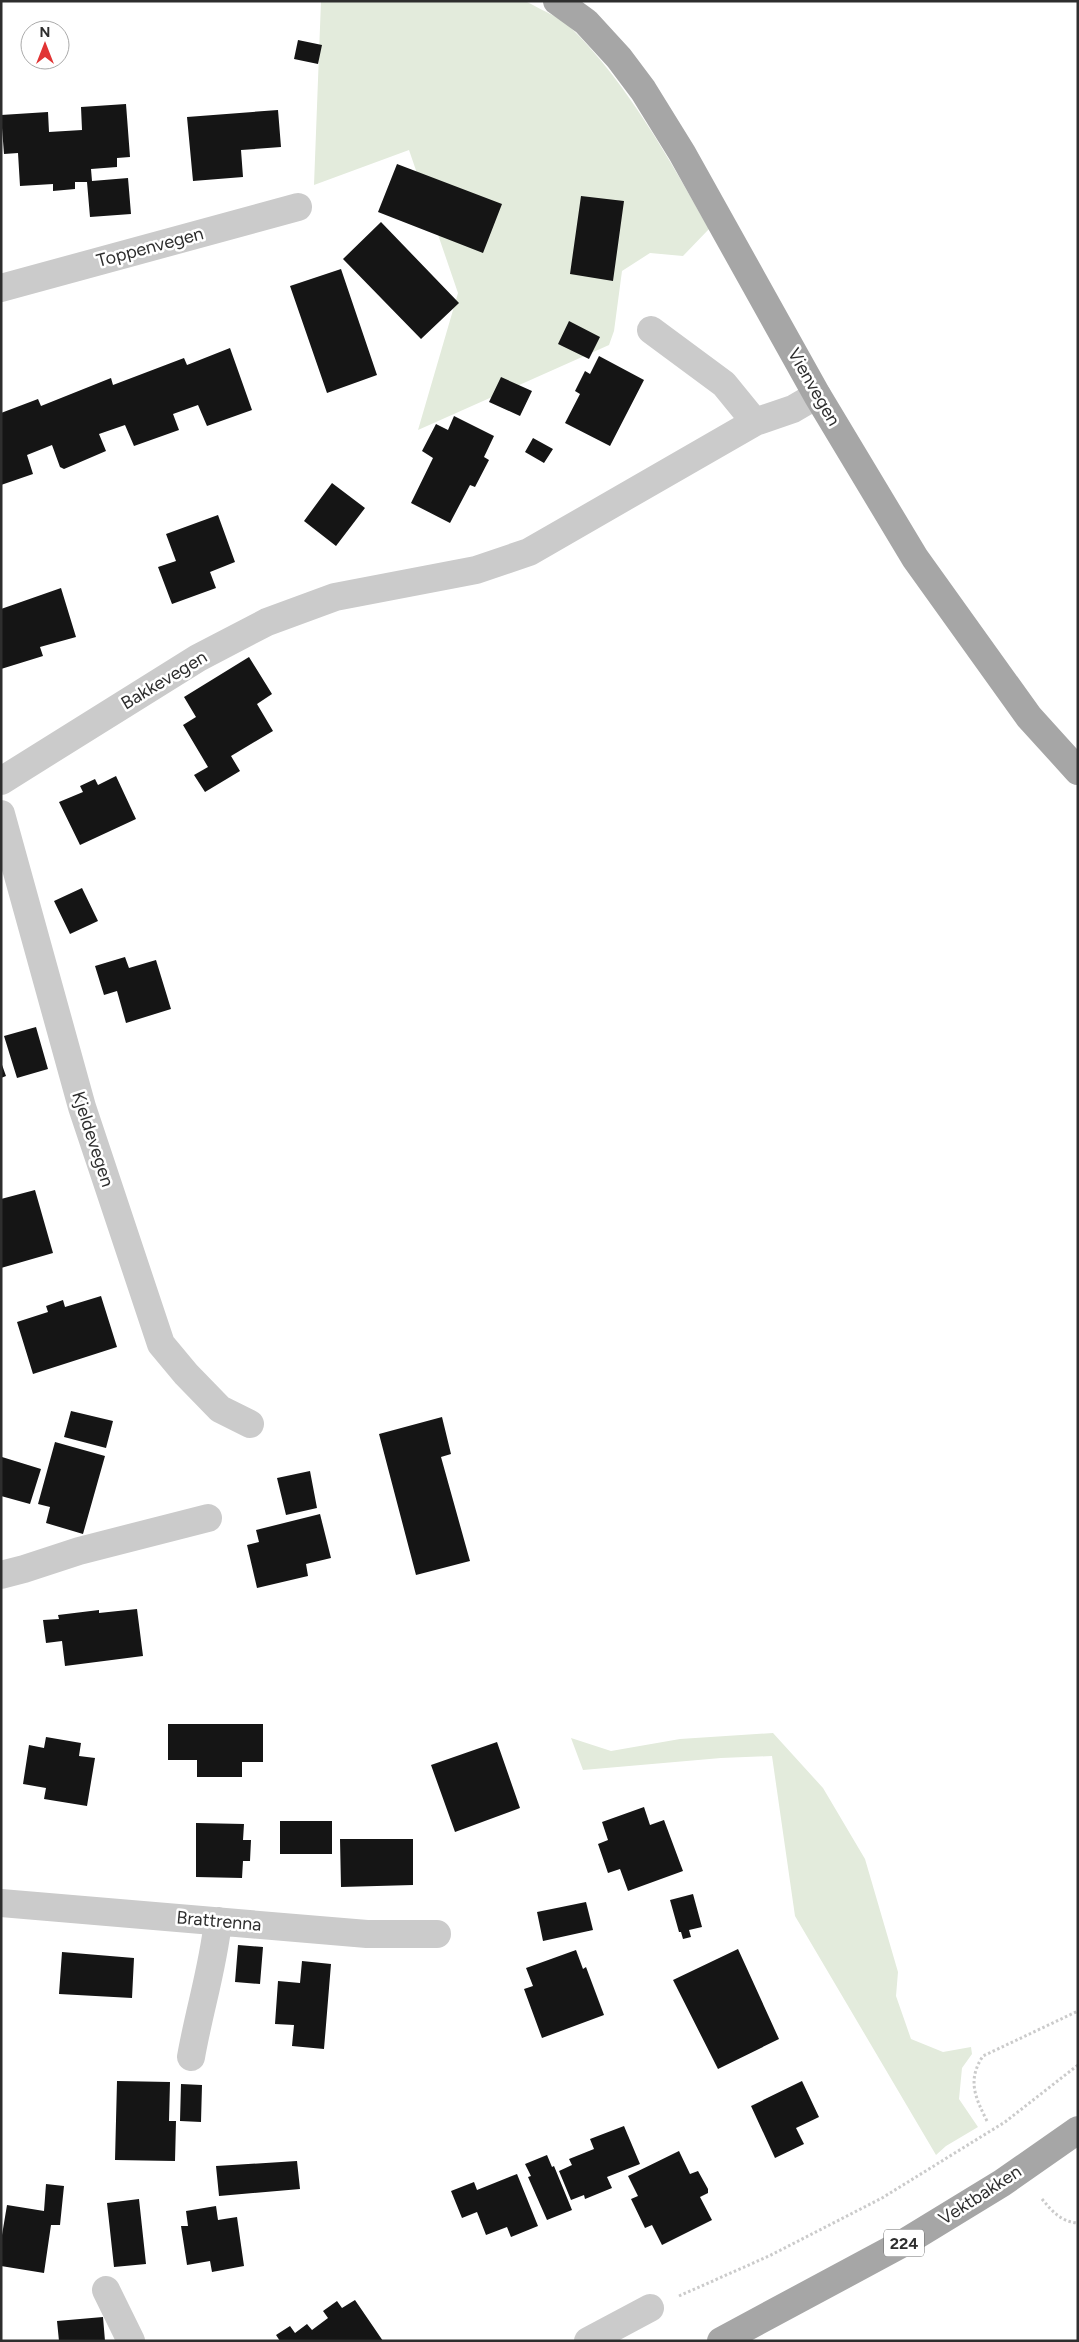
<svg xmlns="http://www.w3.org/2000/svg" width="1079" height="2342" font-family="Figtree,sans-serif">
<rect width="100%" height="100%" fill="#fff"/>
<path fill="#e3ebdc" d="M321 1H525L531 4C543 11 560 17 570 27 627 82 670 161 709 229L683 256 650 253 622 271 614 331 609 345 418 430 458 293 409 150 314 185Z
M773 1733 823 1788 865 1859 898 1972 896 1996 911 2039 943 2052 971 2047 972 2054 962 2068 959 2099 978 2127 946 2146 936 2155 795 1916 772 1756 721 1758 583 1770 571 1738 611 1751 680 1739Z"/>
<path fill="#151515" d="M298 40 322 45 318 64 294 59Z
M126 104 130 157 117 158V167L91 169 92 181 128 178 131 214 90 217 87 182H75V189L53 191V184L20 186 18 153 4 154 1 115 48 112 49 132 82 130 81 107Z
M278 110 281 147 241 150 243 177 193 181 187 117Z
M397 164 502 204 483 253 378 212Z
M581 196 624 201 613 281 570 274Z
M381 222 459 303 421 339 343 259Z
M341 269 377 375 327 393 290 286Z
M569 321 600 337 589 359 558 344Z
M230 348 252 410 207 426 198 405 173 414 179 430 134 446 125 425 99 434 106 451 64 469 60 467 52 445 27 455 33 474 1 485V413L38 399 41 406 111 378 113 385 184 358 187 365Z
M599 356 644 380 610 446 565 423 580 394 575 391 585 371 590 374Z
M501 377 532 391 520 416 489 402Z
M454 416 494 436 484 457 489 460 475 487 470 485 450 523 411 503 433 458 422 451 436 424 448 430Z
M533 438 553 449 544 463 525 452Z
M332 483 365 508 336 546 304 521Z
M218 515 235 562 210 572 216 588 172 604 158 567 176 561 166 534Z
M61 588 76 637 40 647 43 656 1 669V609Z
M249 657 272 694 257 704 273 731 231 756 240 771 205 792 194 775 208 767 183 725 196 717 184 697Z
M116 776 136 819 80 845 59 802 83 792 80 786 95 779 98 785Z
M82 888 98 921 70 934 54 901Z
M125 957 129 968 156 960 171 1009 126 1023 117 991 104 995 95 966Z
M36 1027 48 1069 17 1078 4 1036Z
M1 1062 6 1076 1 1078Z
M35 1190 53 1253 1 1268V1199Z
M101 1296 117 1347 33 1374 17 1322 48 1312 46 1306 63 1300 65 1307Z
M71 1411 113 1421 106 1448 64 1437Z
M442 1417 451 1454 441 1457 470 1561 416 1575 379 1434Z
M55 1442 105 1456 83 1534 46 1523 50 1507 38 1504Z
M2 1457 41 1469 30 1504 1 1496Z
M310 1471 317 1508 286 1515 277 1478Z
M320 1514 331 1558 306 1564 308 1576 257 1588 247 1545 259 1542 256 1530Z
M137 1609 143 1656 65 1666 62 1641 46 1643 43 1620 59 1619 58 1615 99 1610V1613Z
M168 1724H263V1762H242V1777H197V1760H168Z
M46 1737 81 1743 79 1756 95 1758 87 1806 44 1799 46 1788 23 1784 29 1745 44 1748Z
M497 1742 520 1808 455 1832 431 1765Z
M644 1807 650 1825 664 1820 683 1871 628 1891 620 1869 608 1873 598 1844 608 1840 602 1822Z
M280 1821H332V1854H280Z
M196 1823 244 1824 243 1840H251L250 1861H243L242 1878 196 1877Z
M340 1839H413V1885L341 1887Z
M693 1894 702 1927 689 1930 691 1937 683 1939 681 1932H679L670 1900Z
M586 1902 593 1930 543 1941 537 1912Z
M238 1945 263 1947 260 1984 235 1982Z
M738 1949 779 2039 718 2069 673 1980Z
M576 1950 583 1969 586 1967 604 2015 542 2038 524 1989 533 1986 526 1968Z
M62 1952 134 1958 132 1998 59 1994Z
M302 1961 331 1964 324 2049 292 2046 294 2025 275 2024 278 1981 300 1983Z
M117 2081 170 2082 169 2121H176L175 2161 115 2160Z
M802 2081 819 2117 796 2128 804 2144 775 2158 751 2106Z
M181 2084 202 2085 201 2122 180 2121Z
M624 2126 640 2164 607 2177 612 2188 585 2199 584 2195 571 2200 559 2171 572 2165 569 2159 594 2149 590 2139Z
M679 2151 690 2174 698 2171 708 2189V2193L700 2197 712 2220 662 2245 652 2225 645 2228 631 2199 638 2196 628 2176Z
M547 2155 552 2167 554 2166 572 2210 547 2220 528 2177 531 2176 525 2164Z
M297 2161 300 2189 219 2196 216 2166Z
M517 2174 538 2226 511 2237 507 2227 486 2235 477 2212 462 2218 451 2191 474 2182 477 2190Z
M46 2184 64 2186 60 2225H51L44 2273 1 2266V2241L7 2205 44 2211Z
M139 2199 146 2264 114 2267 107 2203Z
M216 2206 218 2220 237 2217 244 2266 212 2272 210 2261 187 2265 181 2226H188L186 2211Z
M355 2300 383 2341H280L276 2335 290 2326 295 2333 307 2324 312 2330 328 2318 323 2311 337 2301 342 2308Z
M103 2317 105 2341H59L57 2321Z"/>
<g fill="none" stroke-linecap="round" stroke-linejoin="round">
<path stroke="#cbcbcb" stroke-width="3" stroke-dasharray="2.5 2.5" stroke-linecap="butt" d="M987 2121C975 2097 967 2080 983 2056L1078 2011
M1042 2199C1052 2211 1061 2222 1078 2223
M679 2296 769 2256 882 2198 1005 2122 1078 2065"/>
<path stroke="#cbcbcb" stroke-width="28" d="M1 288 298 207
M651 330 724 384 755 422
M1 781 198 658 267 622 335 597 476 570 529 552 755 422 793 409 817 395
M1 814 82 1107 161 1344 186 1374 220 1409 250 1424
M1 1575 24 1569 79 1551 208 1518
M1 1903 367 1934H437
M191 2057C199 2011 213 1968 218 1921
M106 2290 131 2341
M588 2341 650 2308"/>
<path stroke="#a6a6a6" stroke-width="28" d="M557 1 586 22 619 58 643 90 682 153 817 395 915 558 1029 717 1078 771
M721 2341 907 2241 1002 2183 1078 2130"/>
</g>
<g text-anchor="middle" stroke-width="5" stroke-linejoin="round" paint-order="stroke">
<rect fill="#fff" stroke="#6d6d6d" stroke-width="1" x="884" y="2229.5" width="40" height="27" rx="4"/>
<g font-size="16" font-weight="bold" fill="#2e2e2e">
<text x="904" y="2249">224</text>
</g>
<g font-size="18" fill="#2e2e2e" stroke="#fff">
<text transform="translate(150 247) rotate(-15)" y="6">Toppenvegen</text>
<text transform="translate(814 387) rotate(60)" y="6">Vienvegen</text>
<text transform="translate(164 680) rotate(-31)" y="6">Bakkevegen</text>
<text transform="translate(93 1139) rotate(72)" y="6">Kjeldevegen</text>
<text transform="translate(219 1921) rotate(5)" y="6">Brattrenna</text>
<text transform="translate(980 2195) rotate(-33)" y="6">Vektbakken</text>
</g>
</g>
<rect width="1079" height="2342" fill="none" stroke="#2e2e2e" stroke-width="5"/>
<g transform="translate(45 45)"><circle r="24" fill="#ffffff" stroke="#ababab"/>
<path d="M0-4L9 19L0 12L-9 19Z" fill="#e13434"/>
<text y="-8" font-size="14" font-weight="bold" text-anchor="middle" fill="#2e2e2e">N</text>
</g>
</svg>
